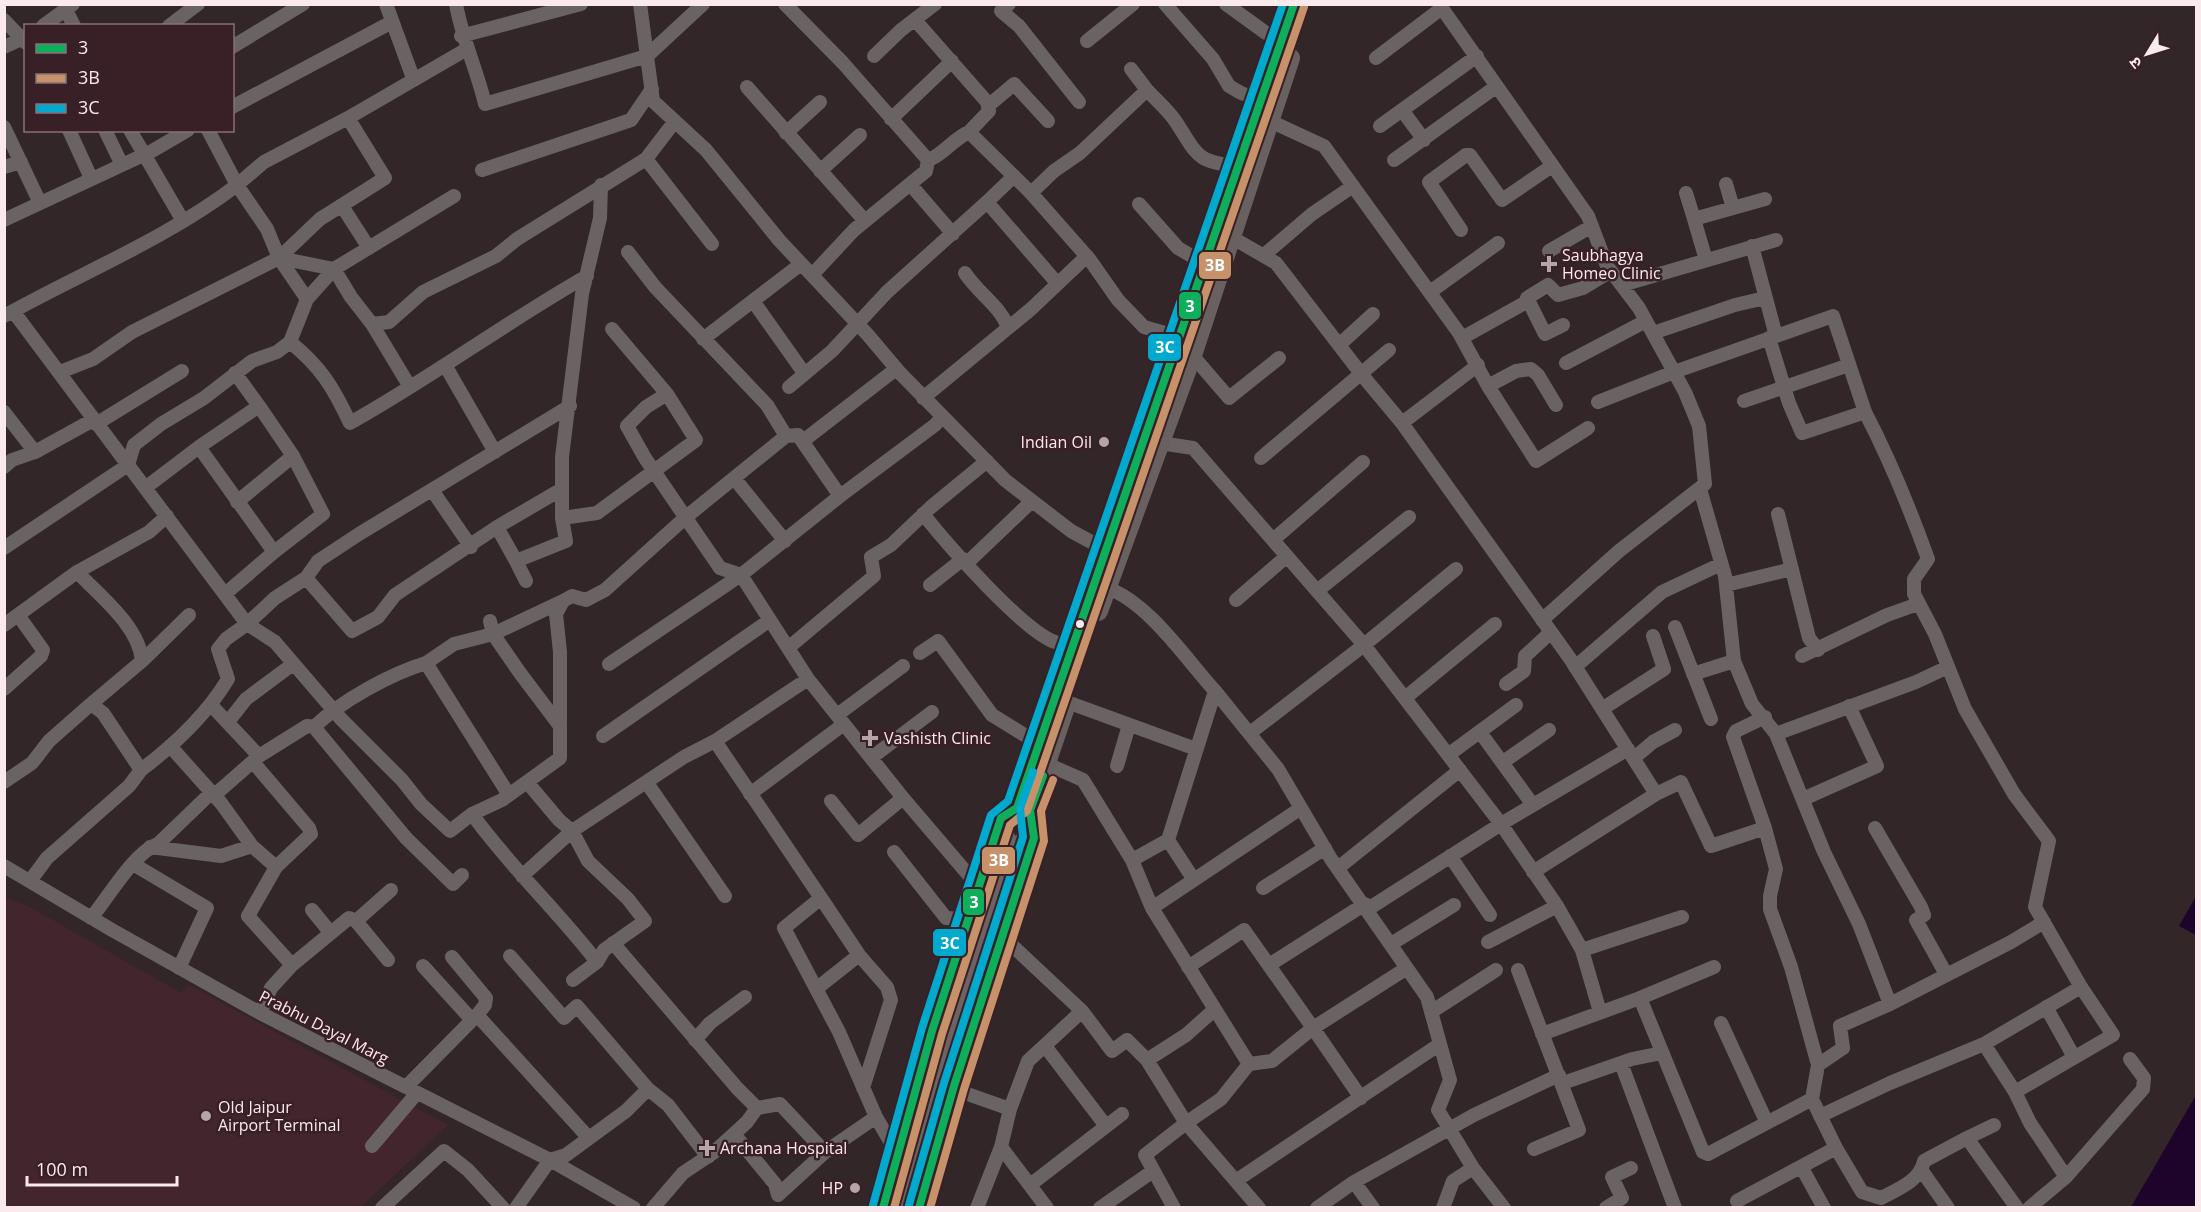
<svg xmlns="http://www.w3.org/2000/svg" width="2201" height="1212" font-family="'Open Sans','Noto Sans Devanagari',sans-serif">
<rect width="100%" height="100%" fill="#322629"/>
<path fill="#42252d" d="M4 897 32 908 181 993 189 985 448 1125 361 1207H5Z"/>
<path fill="#1e042a" d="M2196 896V935L2179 926Z
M2196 1095V1207H2131Z"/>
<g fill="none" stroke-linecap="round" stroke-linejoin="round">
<path stroke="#696363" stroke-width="14" d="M386 4 413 78
M456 4C462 39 477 70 485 104L647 56 703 4
M640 4 653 101 706 150 779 240 868 335 900 373 1005 480 1071 531 1106 550
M785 4 843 63 928 160 926 171 854 230 812 275
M1009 4 1001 11 1019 26 1079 102
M1165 4 1213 59 1229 86 1241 93 1263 101
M1226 4 1266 33 1283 38
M1439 4 1588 216 1607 266 1639 308 1685 392 1699 426 1705 484 1619 551 1542 620
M66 10 74 26
M4 20 26 43
M915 20 987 102 989 111 969 132 1031 193
M43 26 73 4
M169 26 198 4
M461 36 581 4
M1087 41 1133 4
M4 47 26 37
M232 47 303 4
M874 56 901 30 935 4
M1376 58 1442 8
M1131 69 1147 90
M747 87 865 221
M988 106 1014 84 1048 121
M232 107 392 22
M1402 110 1424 140
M891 119 952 61
M1270 121 1324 146 1459 333 1488 386 1516 371 1531 369 1538 375 1556 405
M1380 126 1477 56
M4 127 40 203
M69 130 91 178
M105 130 122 165
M130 130 183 221
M208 130 237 185 264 162 348 118 467 49
M786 133 820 102
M646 159 712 244
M928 160C942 156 953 139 969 132
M1394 160 1497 86
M4 167 21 162
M482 170 631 120 652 89
M820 171 860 135
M910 184 953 234
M1726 184 1733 208
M1686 193 1694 219
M987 202 1014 176
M1139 204 1178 248 1205 264
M342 206 369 248
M4 220 152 151 188 130
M1461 230 1429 182 1466 155H1470L1502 200 1552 166
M1231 237 1276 263 1362 375 1402 423 1571 660 1656 794 1533 872
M1752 246 1776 336
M1549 251 1592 226
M628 252 655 287 767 405 786 436
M1264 255 1312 214 1353 186
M279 258 320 219 385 178 348 118
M279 258 334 269
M1706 260 1694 219 1765 199
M334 269 351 297 372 324 389 322 423 292 496 256 517 239 646 159 675 121
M965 273C978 293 999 305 1008 327
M1622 285 1776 240
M1430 292 1498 243
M307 299 334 269 454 196
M753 301 804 373
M13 311 128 465
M4 316C81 273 168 238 237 185L267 229 279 258 132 332 93 359 60 372
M372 324 410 387
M1563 325 1545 334 1527 298 1548 285 1558 295 1583 288 1611 271
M612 329 667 394 646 407 627 426 645 458 720 568 741 575 840 496
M1653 333 1735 305 1765 298
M1179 337 1144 327 1118 300 1090 260 1031 193 1054 171 1080 153 1147 90C1156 100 1168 110 1176 122 1199 157 1195 161 1240 167
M1462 338 1528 301
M1769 338 1789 403 1802 433 1865 412C1890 460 1910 509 1928 559L1914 579V594L1935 634 1965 709 2014 794 2049 841 2035 907 2081 987 2113 1035 2015 1092 1984 1044
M703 339 801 264
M290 342C321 367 333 387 350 423 431 378 506 322 587 276
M1339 345 1373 314
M1192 355 1229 398 1279 358
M1566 363 1646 321
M445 365 495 452
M1488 386 1536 461 1588 428
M789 387 832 351 887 292 987 202 1057 283
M923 398 1031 309 1087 256
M1744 401 1849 365
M1598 402 1674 372 1833 316 1865 412
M259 406 293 456 323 514 274 552
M4 412 35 452 93 420
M1402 423 1478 365
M96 424 182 371
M803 441 896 369
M1160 443 1193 448 1364 645 1501 824 1557 906 1582 950 1600 1012
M1261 458 1389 350
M128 465 134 445 161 424 204 398 252 361 277 352 290 342 307 299 279 258
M4 467 12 460 35 452
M734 478 785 541
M145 488 199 447
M1700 489 1725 576 1734 661 1752 704 1776 734 1824 852 1859 924 1890 1004
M432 490 471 547
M237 502 293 456
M923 514C947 544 1022 630 1055 642 1060 644 1067 644 1073 644
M1778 514 1809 638 1818 650
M562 518 597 513 696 440 667 394
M497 527 562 489
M1273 540 1363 462
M4 548 128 465 247 624 226 639 218 649 228 679C207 714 174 745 141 770L103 713 91 704 49 741 32 763 4 782
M516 561 526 581
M967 563 1032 501
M306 578 318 561 359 534 570 406
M930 585 963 559
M1726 585 1792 569
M1107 588C1148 602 1186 659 1215 691L1168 840 1194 880
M1317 591 1409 517
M225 594 274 552 199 447 259 406 235 373
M1236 600 1287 556
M490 621 493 634 520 673 560 726V758L502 800 472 814 450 831 421 804 402 780 341 719 275 642 247 624 275 598 306 578 352 631 378 617 395 595 497 527 516 561 566 541 562 518V457L582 294 600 218 601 185
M4 625 77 572
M1675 627 1711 719
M788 648 874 576 871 557 891 545 931 507 987 461
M920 653 938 641 992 715 1039 744
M1802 656 1887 615 1918 604
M142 661 189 615
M426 663 454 644 493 634 563 601
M609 664 741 575 808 679 715 741 821 898 784 928 839 1032 876 1117 898 1155 902 1154
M1575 667 1662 592 1721 564
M1693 674 1734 661
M808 679 903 798 978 886
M1506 684 1524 671 1525 656 1551 632
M4 689 41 656 43 650 18 615
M1215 691 1278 769 1331 859 1427 997 1450 1080 1438 1110 1473 1168 1504 1208
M1405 698 1495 624
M1067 702 1196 749
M91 704 142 661C139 626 100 596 77 572L149 532 167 516
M211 705 259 756
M1602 709 1664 669 1653 636
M837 715 903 666
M228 722 246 699 293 664
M560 724V652L556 614 563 601 572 596 586 600 605 590 686 517 786 436 798 435 840 496 935 425 942 417
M314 727C341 701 390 674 426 663L509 795
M1480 732 1533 805
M1250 733 1364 645 1456 569
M1776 734 1916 682 1948 667
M603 736 770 620
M170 746 221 803 252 846
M1448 755 1516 705
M871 758 932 712
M1634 758 1653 742 1675 730
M253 762 309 828 311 834 276 867 248 916 292 965
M1503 762 1549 730
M1047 764 1083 780 1132 860 1152 908 1249 1064
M1117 766 1129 725
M647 783 725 896
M750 794 844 724
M1656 794 1681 782 1711 846 1765 828 1733 737 1736 731 1765 717
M1803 799 1877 766 1849 706
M831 801 858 835 903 798
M472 814C510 867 558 911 597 962
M1765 828 1776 869 1770 896V909L1791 967 1818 1065
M1875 828 1921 907 1924 915 1916 920 1946 974
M150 847 221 856 252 846 276 867
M894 852 946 918 968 919
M1450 856 1490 915
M1132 860 1168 840
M133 864 207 908 179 968
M4 866 112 930 260 1013 550 1160 634 1208
M1338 868 1460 770
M522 876 572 831 559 820 527 782
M30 881 47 858 129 786 141 770
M1263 888 1325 848
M821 898 859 955 887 987 891 1000 863 1088
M1152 908 1301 808
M1368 909 1501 824 1628 749
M312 910 330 932
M91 918C108 898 134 852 158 844L212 792H218L259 756 307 726 314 727 406 838 453 884 462 875
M356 921 388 960
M1002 936 1082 1011 1112 1051 1127 1040 1147 1060
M1488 942 1557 906
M613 943 737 1088 757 1108 747 1122 713 1153 683 1173 653 1208
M1391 944 1454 905
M1582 950 1682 917
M510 956 564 1018 577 1006 648 1089 626 1111 566 1155 550 1160 516 1208
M452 957 486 998 485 1005 477 1015
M1269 965 1365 904
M423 966 472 1020
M1188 967 1244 930 1313 1028 1407 968
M1518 970 1579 1130 1534 1149
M573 980 597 962 604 950 645 921 628 899 588 861 572 831 684 757 715 741
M816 989 859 955
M1640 998 1714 967
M2046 1007 2074 1057
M1431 1012 1496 970
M260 1013 271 988 292 965 349 918 356 921 391 890
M1721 1023 1767 1123
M1542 1034 1640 998 1703 1152 1708 1154 1812 1099
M695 1040 710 1023 745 997
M1045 1046 1106 1126
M1621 1063 1675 1208
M1563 1083 1632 1059 1662 1053
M954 1086 959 1091 1010 1109 1001 1147 1047 1208
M406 1087 477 1015 588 1137
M648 1089 668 1105 708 1157
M2015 1092 2030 1123 2066 1177 2029 1208
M757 1108 780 1104 825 1152 876 1117
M1010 1109 1028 1061 1082 1011
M1820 1116 1890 1083 1984 1044 2081 987
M734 1134 775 1184 778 1195 825 1152
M1967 1138 1994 1125
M372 1146 417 1093
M1836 1148 1862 1192 1881 1198C1898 1189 1920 1181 1924 1161L1967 1138 2017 1208
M1802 1168 1824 1208
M1922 1171 1948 1208
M2066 1177 2143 1089 2144 1078 2130 1059
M1237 1180 1440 1044
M1030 1185 1122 1114
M1737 1201 1836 1148 1812 1099 1818 1065 1843 1048 1840 1026 1890 1004 2011 942 2044 922
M382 1208 444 1151 468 1170 503 1208
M977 1208 1001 1147
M1100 1208 1153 1171
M1174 1208 1145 1155 1186 1123 1147 1060 1186 1035 1214 1010
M1259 1208 1186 1123 1221 1099 1249 1064 1272 1061 1313 1028 1361 1098
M1317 1208 1354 1182
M1373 1208 1354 1182 1474 1115 1559 1075
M1443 1208 1453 1181 1473 1168
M1606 1208 1622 1198 1612 1177 1631 1168"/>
<path stroke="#696060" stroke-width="20" d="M1098 611 1192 355 1290 58
M883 1208 932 1031 1001 818 1017 808 1294 4
M919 1208 954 1086 1034 838 1030 810 1066 704"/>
<path stroke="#6d6364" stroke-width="16" d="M894 1208 921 1112 1007 837
M908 1208 966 1012 1021 841"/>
<g stroke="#382026" stroke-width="12">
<path id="bus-1" d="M883 1208 932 1031 1001 818 1017 808 1294 4
M919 1208 954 1086 1034 838 1030 810 1043 776"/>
</g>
<g stroke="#382026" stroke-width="12">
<path id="bus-2" d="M894 1208 942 1034 1010 825 1027 811 1304 7
M930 1208 964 1089 1044 841 1041 811 1053 780"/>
</g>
<g stroke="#382026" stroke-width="12">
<path id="bus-3" d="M873 1205 922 1028 991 815 1008 801 1283 4
M909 1205 944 1083 1023 837 1020 808 1033 772"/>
</g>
<use href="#bus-1" stroke="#0daf5c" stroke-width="8"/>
<use href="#bus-2" stroke="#c7916a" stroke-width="8"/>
<use href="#bus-3" stroke="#00a9ce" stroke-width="8"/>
</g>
<g fill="#b5a5a8" stroke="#382026" stroke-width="2">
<path d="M1546 255h6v6h6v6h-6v6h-6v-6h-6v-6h6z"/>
<circle cx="1104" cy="442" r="6"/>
<path d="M867 729h6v6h6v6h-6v6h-6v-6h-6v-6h6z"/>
<circle cx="206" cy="1116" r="6"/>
<path d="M704 1139h6v6h6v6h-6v6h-6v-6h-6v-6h6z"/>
<circle cx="855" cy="1188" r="6"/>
</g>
<circle fill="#fbeaed" stroke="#382026" stroke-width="2" cx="1080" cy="624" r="5"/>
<g text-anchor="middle" stroke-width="5" stroke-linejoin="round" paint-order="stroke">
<g font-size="16" fill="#fbeaed" stroke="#382026" text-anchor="start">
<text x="1562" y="261">Saubhagya<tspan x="1562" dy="18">Homeo Clinic</tspan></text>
<text x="1092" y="448" text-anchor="end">Indian Oil</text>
<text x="884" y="744">Vashisth Clinic</text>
<text x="218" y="1113">Old Jaipur<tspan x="218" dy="18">Airport Terminal</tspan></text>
<text x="720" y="1154">Archana Hospital</text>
<text x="843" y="1194" text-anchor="end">HP</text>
</g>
<g font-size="16" fill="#fbeaed" stroke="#382026">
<text transform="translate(324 1027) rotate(27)" y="6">Prabhu Dayal Marg</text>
</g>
</g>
<g stroke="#382026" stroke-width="2">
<rect x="1198" y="251" width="34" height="29" rx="6" fill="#c7916a"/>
<rect x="1178" y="291" width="24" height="29" rx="6" fill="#0daf5c"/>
<rect x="1147" y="333" width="35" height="29" rx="6" fill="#00a9ce"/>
<rect x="981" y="846" width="35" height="29" rx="6" fill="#c7916a"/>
<rect x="962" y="888" width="23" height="28" rx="6" fill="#0daf5c"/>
<rect x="932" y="928" width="35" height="29" rx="6" fill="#00a9ce"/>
</g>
<g font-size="16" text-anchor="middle" font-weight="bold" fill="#fff">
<text x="1215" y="271">3B</text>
<text x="1190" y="312">3</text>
<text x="1165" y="353">3C</text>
<text x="999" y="866">3B</text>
<text x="974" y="908">3</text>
<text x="950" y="949">3C</text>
</g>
<rect width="2201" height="1212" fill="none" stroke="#fbeaed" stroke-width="12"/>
<rect x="24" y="24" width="210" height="108" fill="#382026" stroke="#867176" stroke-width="1.5"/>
<rect x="36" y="44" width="30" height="9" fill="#0daf5c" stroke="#867176" stroke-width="1.5"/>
<text x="78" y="54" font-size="18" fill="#fbeaed">3</text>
<rect x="36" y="74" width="30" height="9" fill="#c7916a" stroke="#867176" stroke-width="1.5"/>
<text x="78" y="84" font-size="18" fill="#fbeaed">3B</text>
<rect x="36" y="104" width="30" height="9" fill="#00a9ce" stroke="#867176" stroke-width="1.5"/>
<text x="78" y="114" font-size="18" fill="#fbeaed">3C</text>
<g transform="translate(2147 54) rotate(232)" stroke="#382026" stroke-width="4.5" paint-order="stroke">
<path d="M0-4.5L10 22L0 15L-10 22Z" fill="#fbeaed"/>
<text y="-9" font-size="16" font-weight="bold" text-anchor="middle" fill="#fbeaed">उ</text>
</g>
<path d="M27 1176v9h150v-9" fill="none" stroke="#fbeaed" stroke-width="3"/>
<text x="36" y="1176" font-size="18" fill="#fbeaed" stroke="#382026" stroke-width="4.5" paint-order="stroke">100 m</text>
</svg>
